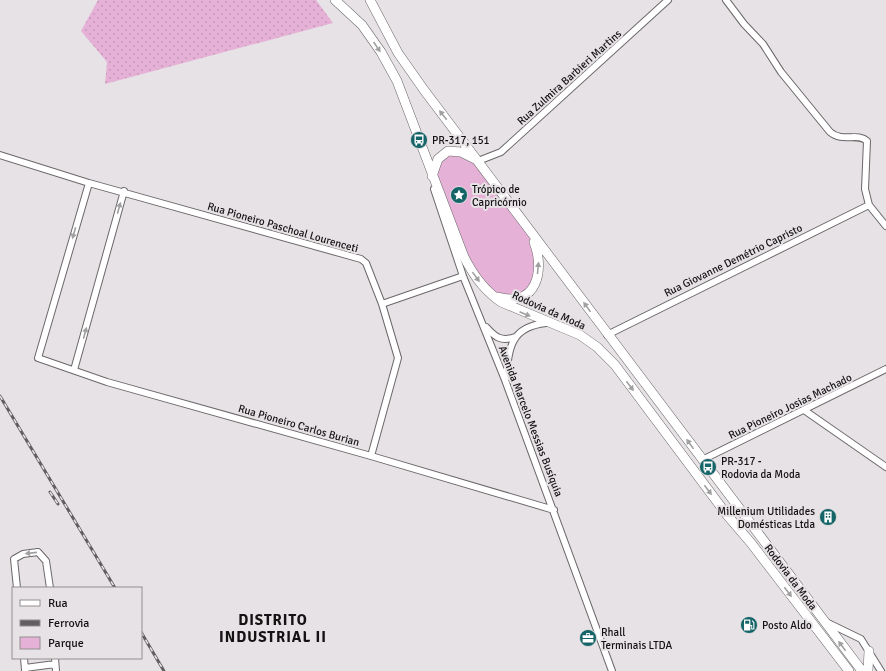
<svg xmlns="http://www.w3.org/2000/svg" width="886" height="671" font-family="Signika,sans-serif">
<defs>
<pattern id="grass-dots" width="8" height="8" patternUnits="userSpaceOnUse"><rect width="8" height="8" fill="#e6b1d7"/><path d="M2 2h.1M6 6h.1" fill="none" stroke="#c497b8" stroke-width="1.8" stroke-linecap="round"/></pattern>
</defs>
<rect width="100%" height="100%" fill="#e6e2e5"/>
<path fill="url(#grass-dots)" d="M98 0H316L333 23 105 84 107 62 81 31Z"/>
<path fill="#e6b1d7" d="M443 154 468 156 530 232 539 256 528 294 491 295 474 277 434 166Z"/>
<g fill="none" stroke-linecap="round" stroke-linejoin="round">
<g stroke="#6b676a" stroke-width="8">
<path id="minor" d="M726 0 744 24 763 44 781 72 830 132C843 143 857 132 867 141L865 189 869 205 886 226
M0 155 89 183 361 259 366 263 382 304 398 358 371 456
M478 161 501 152 668 0
M89 183 38 358 107 382 371 456 554 510
M434 189 463 276 505 380 612 671
M382 304 463 276
M486 327C495 337 501 342 515 337
M607 335 869 205
M74 370 124 191
M506 378C509 348 510 327 546 323
M804 410 886 467
M702 460 886 369
M17 588 14 559 23 554 38 552 46 561 50 588
M826 622 861 639 881 671
M24 658 25 670
M55 658 56 671
M25 668 55 664"/>
</g>
<g stroke="#6b676a" stroke-width="10">
<path id="highway" d="M335 0 362 25 381 52 397 81 464 257C474 276 484 290 501 302L580 335 597 347 615 365 727 515 751 543 849 671
M370 0 398 53 424 90 862 671
M432 176 438 159 448 151 461 152 475 159
M498 297C537 308 545 270 534 242
M868 671 869 651"/>
</g>
<use href="#minor" stroke="#fff" stroke-width="6"/>
<use href="#highway" stroke="#fff" stroke-width="9"/>
<g stroke="#615e60" stroke-width="3">
<path id="rail" d="M0 396 115 588
M50 492 58 504
M141 632 164 671"/>
</g>
<use href="#rail" stroke="#e6e2e5" stroke-width="1.5" stroke-dasharray="4.5" stroke-linecap="butt"/>
</g>
<defs><path id="oneway-solid" d="M-6-.8H1V-3.2L6.5 0L1 3.2V.8H-6Z"/></defs>
<g fill="#a1a0a1">
<use href="#oneway-solid" transform="translate(377 47) rotate(56)"/>
<use href="#oneway-solid" transform="translate(443 115) rotate(-128)"/>
<use href="#oneway-solid" transform="translate(119 208) rotate(-75)"/>
<use href="#oneway-solid" transform="translate(74 233) rotate(106)"/>
<use href="#oneway-solid" transform="translate(538 268) rotate(-85)"/>
<use href="#oneway-solid" transform="translate(476 277) rotate(54)"/>
<use href="#oneway-solid" transform="translate(587 307) rotate(-126)"/>
<use href="#oneway-solid" transform="translate(525 314) rotate(23)"/>
<use href="#oneway-solid" transform="translate(85 333) rotate(-75)"/>
<use href="#oneway-solid" transform="translate(630 386) rotate(53)"/>
<use href="#oneway-solid" transform="translate(690 444) rotate(-126)"/>
<use href="#oneway-solid" transform="translate(708 490) rotate(53)"/>
<use href="#oneway-solid" transform="translate(31 553) rotate(174)"/>
<use href="#oneway-solid" transform="translate(788 592) rotate(53)"/>
<use href="#oneway-solid" transform="translate(842 646) rotate(-127)"/>
</g>
<defs>
<g id="bus-disc" transform="scale(0.9)"><circle r="9.5" fill="#156468" stroke="#e6e2e5"/><path d="M-5-6H5V4H4V6H2V4H-2V6H-4V4H-5ZM-3.5-4V0h7V-4ZM-3.5 1.2v1.5H-2V1.2ZM2 1.2v1.5H3.5V1.2Z" fill="#fff"/></g>
<g id="sight-disc" transform="scale(0.9)"><circle r="9.5" fill="#156468" stroke="#e6e2e5"/><path d="M0-6L1.8-2.2L6-1.7L2.9 1.2L3.7 5.4L0 3.3L-3.7 5.4L-2.9 1.2L-6-1.7L-1.8-2.2Z" fill="#fff"/></g>
<g id="building-disc" transform="scale(0.9)"><circle r="9.5" fill="#156468" stroke="#e6e2e5"/><path d="M-4-6H4V6H1V3H-1V6H-4ZM-2.5-4.3h1.7v1.8h-1.7ZM.8-4.3h1.7v1.8H.8ZM-2.5-1h1.7V.8h-1.7ZM.8-1h1.7V.8H.8Z" fill="#fff"/></g>
<g id="fuel-disc" transform="scale(0.9)"><circle r="9.5" fill="#156468" stroke="#e6e2e5"/><path d="M-5.5-6h7V0h2V4h1.3V-2.5L3-4.5l.8-.8L6-3V5H2.5V1h-1V6h-7ZM-4.2-4.7v3.2H.2V-4.7Z" fill="#fff"/></g>
<g id="office-disc" transform="scale(0.9)"><circle r="9.5" fill="#156468" stroke="#e6e2e5"/><path d="M-6-3h4V-5.5h4V-3h4V5H-6ZM-1-4.5V-3h2v-1.5ZM-6 0V1H6V0Z" fill="#fff"/></g>
</defs>
<g fill-rule="evenodd">
<use href="#bus-disc" x="419" y="140"/>
<use href="#sight-disc" x="459" y="195"/>
<use href="#bus-disc" x="708" y="467"/>
<use href="#building-disc" x="828" y="517"/>
<use href="#fuel-disc" x="749" y="625"/>
<use href="#office-disc" x="588" y="638"/>
</g>
<g text-anchor="middle" stroke-width="4" stroke-linejoin="round" paint-order="stroke">
<g font-size="11" fill="#141213" stroke="#e6e2e5">
<text transform="translate(569 77) rotate(-42)" y="4">Rua Zulmira Barbieri Martins</text>
<text transform="translate(283 227) rotate(16)" y="4">Rua Pioneiro Paschoal Lourenceti</text>
<text transform="translate(733 260) rotate(-26)" y="4">Rua Giovanne Demétrio Capristo</text>
<text transform="translate(549 310) rotate(24)" y="4">Rodovia da Moda</text>
<text transform="translate(790 406) rotate(-26)" y="4">Rua Pioneiro Josias Machado</text>
<text transform="translate(531 421) rotate(69)" y="4">Avenida Marcelo Messias Busíquia</text>
<text transform="translate(299 425) rotate(16)" y="4">Rua Pioneiro Carlos Burian</text>
<text transform="translate(791 577) rotate(53)" y="4">Rodovia da Moda</text>
</g>
<g font-size="11" fill="#141213" stroke="#e6e2e5" text-anchor="start">
<text x="432" y="144">PR-317, 151</text>
<text x="472" y="193">Trópico de<tspan x="472" dy="13">Capricórnio</tspan></text>
<text x="721" y="465">PR-317 -<tspan x="721" dy="13">Rodovia da Moda</tspan></text>
<text x="815" y="515" text-anchor="end">Millenium Utilidades<tspan x="815" dy="13">Domésticas Ltda</tspan></text>
<text x="762" y="629">Posto Aldo</text>
<text x="601" y="636">Rhall<tspan x="601" dy="13">Terminais LTDA</tspan></text>
</g>
<g font-size="15" font-weight="bold" letter-spacing="1" fill="#141213" stroke="#e6e2e5">
<text x="273" y="625">DISTRITO<tspan x="273" dy="17">INDUSTRIAL II</tspan></text>
</g>
</g>
<rect x="12" y="587" width="130" height="72" fill="#e6e2e5" stroke="#928f91"/>
<rect x="20" y="600" width="20" height="6" fill="#ffffff" stroke="#928f91"/>
<text x="48" y="607" font-size="12" fill="#141213">Rua</text>
<rect x="20" y="620" width="20" height="6" fill="#615e60" stroke="#928f91"/>
<text x="48" y="627" font-size="12" fill="#141213">Ferrovia</text>
<rect x="20" y="637" width="20" height="12" fill="#e6b1d7" stroke="#928f91"/>
<text x="48" y="647" font-size="12" fill="#141213">Parque</text>
</svg>
